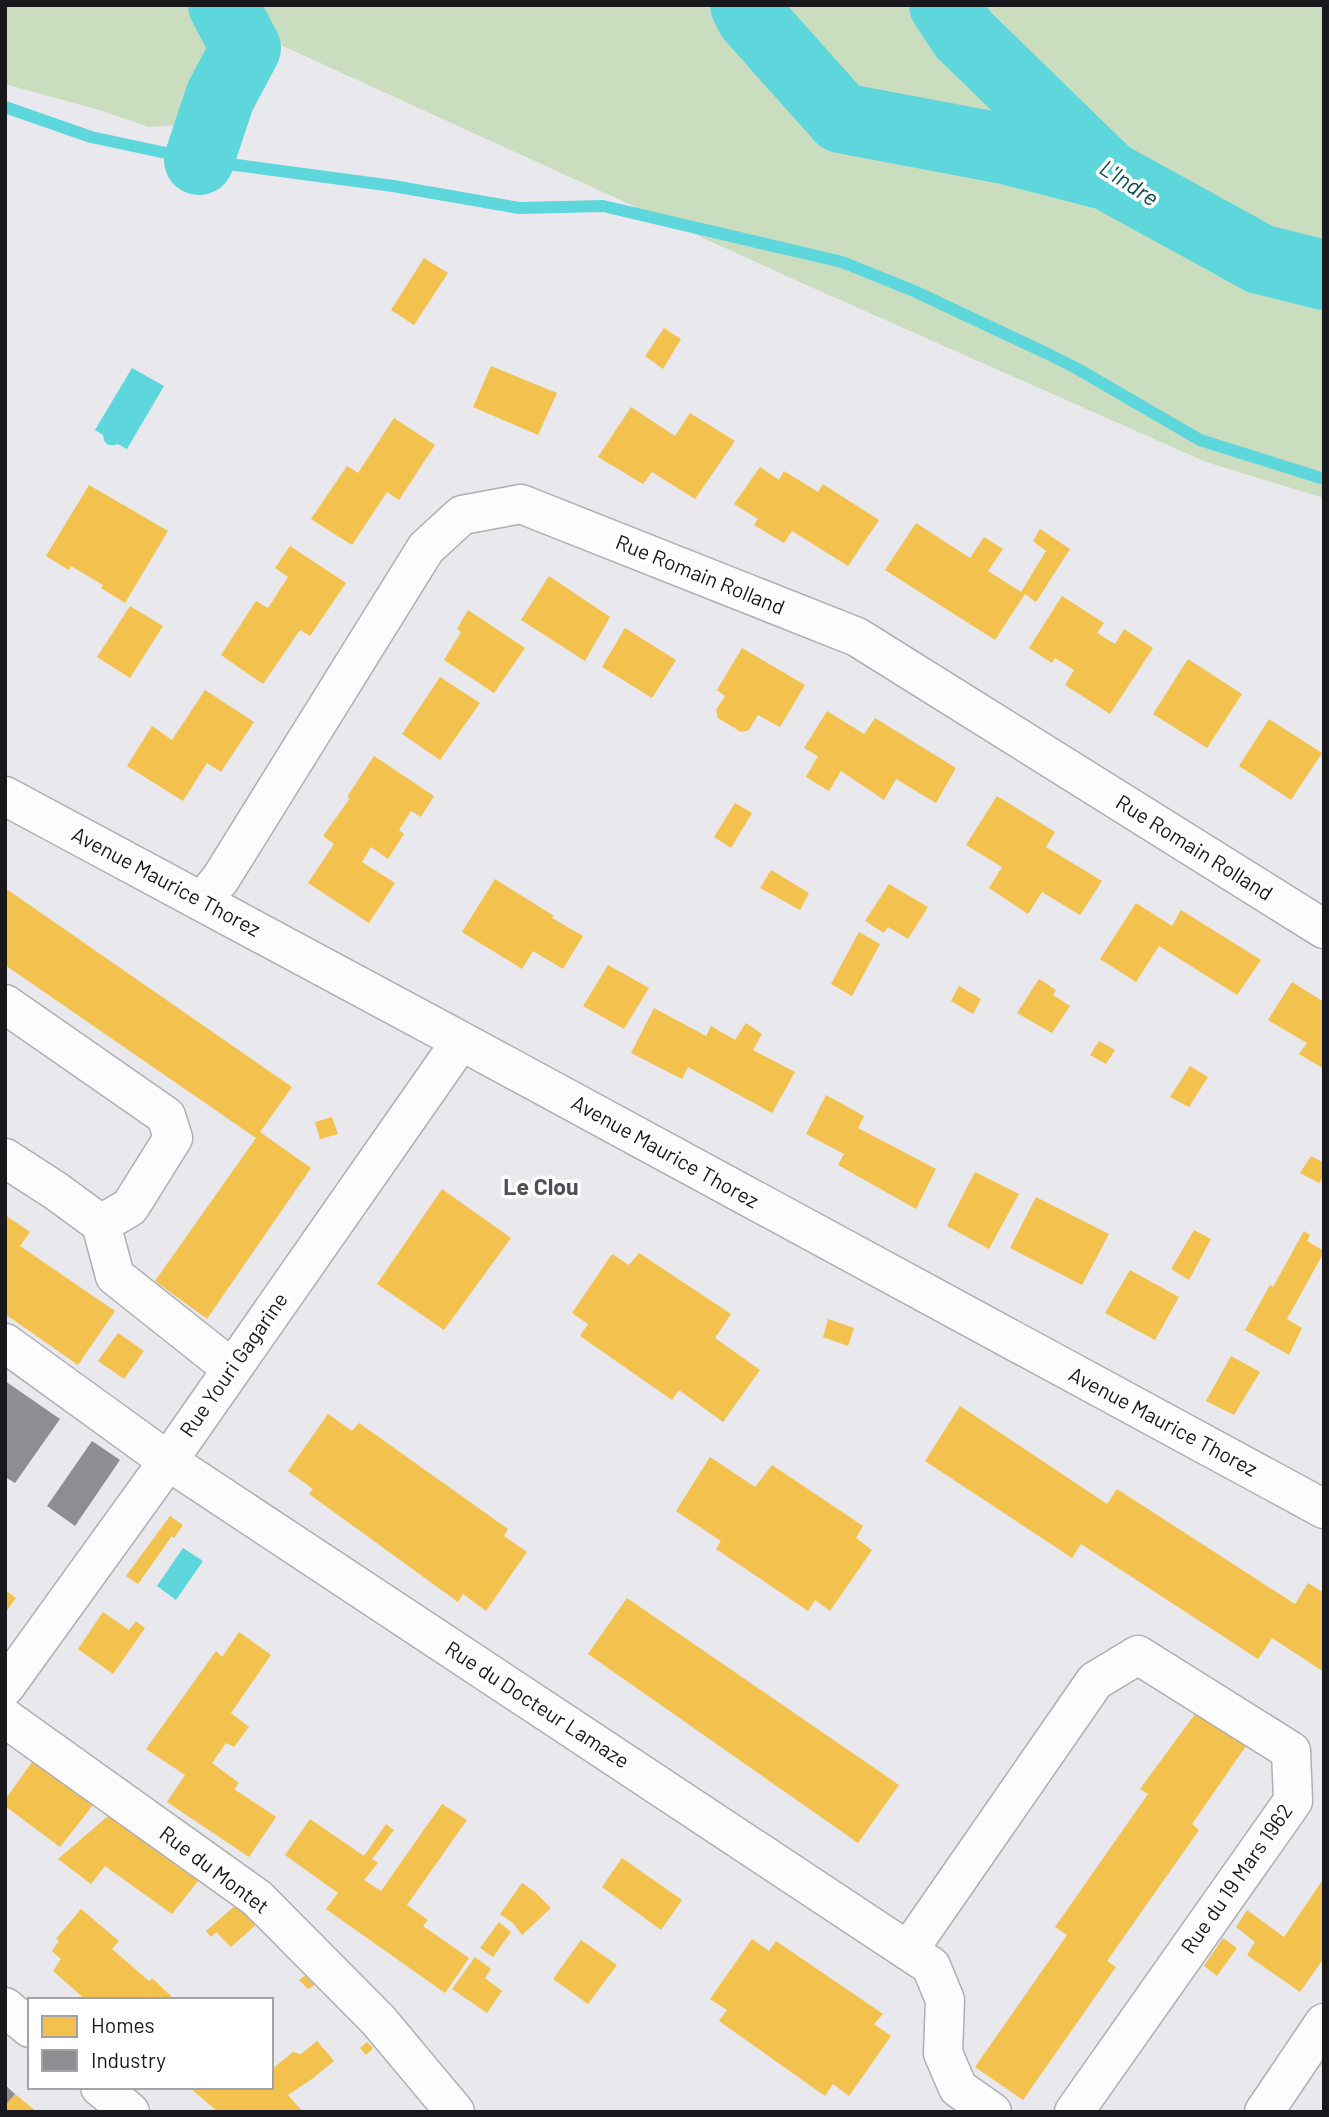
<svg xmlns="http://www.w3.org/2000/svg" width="1329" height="2117" font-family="Barlow,sans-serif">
<rect width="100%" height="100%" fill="#e8e8ed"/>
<path fill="#caddbe" d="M5 5H1324V498L1206 462 802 283 215 15 225 48 214 89 195 124 148 127 103 111 5 84Z"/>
<path fill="#5dd6dc" d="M132 368 164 386 127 449 118 444C110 447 104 445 103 435L95 430Z
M183 1548 203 1561 176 1600 157 1586Z"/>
<path fill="#f2c14e" d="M424 258 448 273 414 325 391 310Z
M664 328 681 339 663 369 645 356Z
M491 366 557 393 538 435 473 407Z
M631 407 675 436 690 413 735 441 695 499 652 472 643 484 598 457Z
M394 418 435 445 399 500 387 492 352 545 311 519 347 466 358 473Z
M760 467 779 480 784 471 818 492 823 484 879 520 848 566 792 531 784 543 754 525 758 519 734 504Z
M89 485 168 531 125 603 101 588 103 585 71 566 69 570 46 556Z
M916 523 970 558 984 537 1003 549 988 571 1021 592 1046 551 1033 541 1040 529 1070 549 1036 602 1025 594 995 640 885 570Z
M290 546 346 583 310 636 300 630 263 684 221 655 256 601 268 608 288 577 275 568Z
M549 576 610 617 585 661 521 620Z
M1062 596 1104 623 1097 633 1115 644 1124 629 1153 648 1110 714 1065 685 1074 670 1055 658 1052 663 1029 648Z
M130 606 163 626 130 678 97 657Z
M468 610 525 648 494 693 444 660 461 632 457 629Z
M625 628 676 660 652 698 602 667Z
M742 648 805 685 780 727 758 715 749 730 741 732 718 718 716 710 725 696 717 690Z
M1188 659 1242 694 1207 748 1153 714Z
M440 677 480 703 440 760 402 734Z
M205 690 254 722 221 772 207 763 183 801 127 766 152 726 172 740Z
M827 711 864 734 875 718 956 768 936 803 896 779 884 800 841 771 829 791 806 777 818 756 804 748Z
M1269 719 1322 753 1291 800 1239 766Z
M374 756 434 796 421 817 411 811 399 830 404 834 388 859 371 847 362 862 395 883 369 923 308 883 334 844 323 836 350 798 347 797Z
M997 796 1055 832 1046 847 1102 881 1080 915 1042 892 1028 914 989 888 1002 867 966 845Z
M735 803 752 813 731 848 714 837Z
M771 870 809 893 800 910 760 888Z
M495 879 554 916 552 918 583 936 563 969 533 951 522 969 462 932Z
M889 884 928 907 908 939 888 927 884 933 865 921Z
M5 888 292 1087 260 1132 311 1168 207 1319 155 1281 256 1138 5 965Z
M1136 903 1172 926 1181 910 1261 960 1237 995 1159 946 1136 982 1100 959Z
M859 932 880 944 852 996 831 984Z
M608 965 649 988 624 1029 583 1006Z
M1039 979 1056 990 1053 995 1070 1006 1052 1033 1017 1013Z
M1292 982 1324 1002V1069L1299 1054 1307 1043 1268 1020Z
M959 986 981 999 973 1014 951 1001Z
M654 1008 706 1036 711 1026 735 1040 746 1023 762 1034 753 1050 795 1072 772 1113 688 1067 682 1079 631 1053Z
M1099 1041 1115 1050 1106 1064 1090 1055Z
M1190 1066 1208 1077 1189 1107 1170 1097Z
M826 1095 864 1116 858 1128 936 1169 916 1209 838 1165 844 1154 806 1134Z
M332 1117 338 1134 320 1139 315 1122Z
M1311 1156 1324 1163V1176L1319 1183 1300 1173Z
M975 1172 1019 1194 989 1249 947 1226Z
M442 1189 511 1238 444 1330 377 1284Z
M1036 1197 1109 1234 1082 1285 1010 1248Z
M5 1215 30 1232 20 1246 115 1311 78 1365 5 1314Z
M1194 1230 1211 1239 1189 1280 1171 1269Z
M1304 1231 1310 1235 1307 1241 1324 1251V1252L1287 1319 1302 1328 1289 1355 1245 1330 1270 1285 1273 1287Z
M639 1253 731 1314 715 1338 760 1370 723 1422 679 1390 672 1400 580 1336 588 1324 572 1313 612 1254 629 1265Z
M1130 1270 1179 1297 1155 1340 1105 1313Z
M828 1319 854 1328 848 1346 823 1337Z
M118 1333 144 1351 124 1379 98 1361Z
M1231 1356 1260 1372 1234 1415 1206 1401Z
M960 1406 1107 1504 1117 1489 1295 1604 1308 1583 1324 1593V1672L1272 1638 1258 1659 1081 1544 1072 1558 925 1461Z
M328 1414 352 1431 359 1423 508 1529 504 1536 527 1552 486 1611 463 1594 458 1602 309 1494 313 1489 288 1471Z
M710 1457 755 1487 772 1465 863 1526 856 1538 872 1550 830 1611 815 1600 808 1611 716 1549 721 1541 676 1511Z
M170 1516 183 1525 174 1538 172 1536 138 1584 126 1576Z
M5 1590 16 1598 5 1613Z
M627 1598 899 1785 858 1843 588 1654Z
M103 1612 129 1630 136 1621 145 1628 113 1674 78 1649Z
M239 1632 271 1655 231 1713 249 1727 234 1747 226 1743 212 1763 239 1783 234 1789 276 1817 249 1857 167 1802 185 1775 146 1749 216 1651 222 1657Z
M1198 1710 1246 1746 1192 1824 1199 1830 1107 1961 1116 1967 1023 2100 975 2067 1067 1935 1055 1927 1148 1794 1140 1789Z
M32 1762 93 1805 60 1847 5 1806V1800Z
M442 1804 467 1820 407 1905 428 1920 423 1926 469 1958 445 1993 326 1909 338 1893 285 1855 310 1819 364 1856 386 1824 394 1830 372 1859 378 1863 364 1880 381 1891Z
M108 1816 198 1881 172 1914 105 1866 91 1884 58 1859Z
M622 1858 682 1900 661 1930 602 1887Z
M1324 1878V1958L1300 1992 1247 1955 1255 1942 1236 1927 1247 1910 1284 1937Z
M522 1883 535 1892 551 1908 522 1935 513 1923 500 1914Z
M237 1904 258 1923 231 1947 216 1932 211 1937 206 1931Z
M81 1909 119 1941 112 1949 149 1981 152 1978 175 2000H86L53 1971 61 1959 52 1951 59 1941 56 1939Z
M499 1922 511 1932 493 1957 480 1948Z
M1223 1938 1237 1948 1217 1976 1204 1966Z
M752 1939 769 1951 776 1941 883 2014 874 2024 891 2036 849 2096 833 2084 825 2096 719 2021 727 2010 710 1999Z
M581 1940 617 1965 588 2004 553 1979Z
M475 1957 491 1969 485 1978 502 1991 487 2013 452 1989Z
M309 1973 318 1983 308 1989 299 1980Z
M317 2041 334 2061 312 2079 288 2095 303 2112H218L189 2087H271V2070L293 2052 301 2054Z
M367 2042 373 2048 366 2055 360 2048Z
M15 2094 37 2112H5V2106Z"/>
<path fill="#8d8d92" d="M5 1381 60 1419 15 1483 5 1477Z
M92 1441 120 1460 75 1526 47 1506Z
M5 2085 15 2094 5 2106Z"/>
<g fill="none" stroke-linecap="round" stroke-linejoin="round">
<path stroke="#5dd6dc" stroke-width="12" d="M5 107 91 137 199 160 393 186 519 208 603 206 842 262 914 291 1046 353 1076 368 1200 440 1324 479"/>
<path stroke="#5dd6dc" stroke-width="70" d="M745 5 751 17 841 118 1005 149 1106 175
M944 5 964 35 1109 176 1260 259 1324 275
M199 160 220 97 246 48 223 5"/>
<g stroke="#afafb3" stroke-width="41">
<path id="minor" d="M5 796 461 1041 1324 1509
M202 902 221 878 426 548 462 515 521 504 857 637 1324 929
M5 1004 166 1116 173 1138 130 1207 101 1224 56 1191 5 1158
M101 1224 115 1276 231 1368
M5 1343 168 1461 931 1966 945 2000 943 2053 958 2088 992 2112
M5 1687 168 1461 461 1041
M5 1718 257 1898 379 2021 455 2112
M908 1951 1095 1681 1138 1655 1291 1751 1293 1801 1074 2112
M1264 2112 1324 2023"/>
</g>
<g stroke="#afafb3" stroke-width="41">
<path id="major" d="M5 2007 30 2028
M100 2087 130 2112"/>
</g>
<use href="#minor" stroke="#fcfcfc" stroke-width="38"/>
<use href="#major" stroke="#fcfcfc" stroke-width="38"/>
</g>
<g text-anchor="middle" stroke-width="7" stroke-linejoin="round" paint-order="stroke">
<g font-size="21" fill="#19191d" stroke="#fff">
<text transform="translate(700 575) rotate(22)" y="7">Rue Romain Rolland</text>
<text transform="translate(1194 848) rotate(32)" y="7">Rue Romain Rolland</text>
<text transform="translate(166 882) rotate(28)" y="7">Avenue Maurice Thorez</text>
<text transform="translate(665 1152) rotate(29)" y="7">Avenue Maurice Thorez</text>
<text transform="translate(234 1365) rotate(-55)" y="7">Rue Youri Gagarine</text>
<text transform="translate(1163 1422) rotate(28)" y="7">Avenue Maurice Thorez</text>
<text transform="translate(537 1705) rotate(33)" y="7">Rue du Docteur Lamaze</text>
<text transform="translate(214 1870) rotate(37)" y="7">Rue du Montet</text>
<text transform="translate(1237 1879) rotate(-55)" y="7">Rue du 19 Mars 1962</text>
</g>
<g font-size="23" font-style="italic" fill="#064d50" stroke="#fff">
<text transform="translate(1129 183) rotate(33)" y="8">L'Indre</text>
</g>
<g font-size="23" font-weight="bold" fill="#504f58" stroke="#fff">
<text x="541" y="1195">Le Clou</text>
</g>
</g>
<rect width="1329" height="2117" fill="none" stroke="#19191d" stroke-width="14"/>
<rect x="28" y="1998" width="245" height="91" fill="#ffffff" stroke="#a3a3a5" stroke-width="2"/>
<rect x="42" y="2016" width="35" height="21" fill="#f2c14e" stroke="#a3a3a5" stroke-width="2"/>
<text x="91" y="2033" font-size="21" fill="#19191d">Homes</text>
<rect x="42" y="2050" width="35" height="21" fill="#8d8d92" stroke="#a3a3a5" stroke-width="2"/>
<text x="91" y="2068" font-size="21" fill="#19191d">Industry</text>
</svg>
